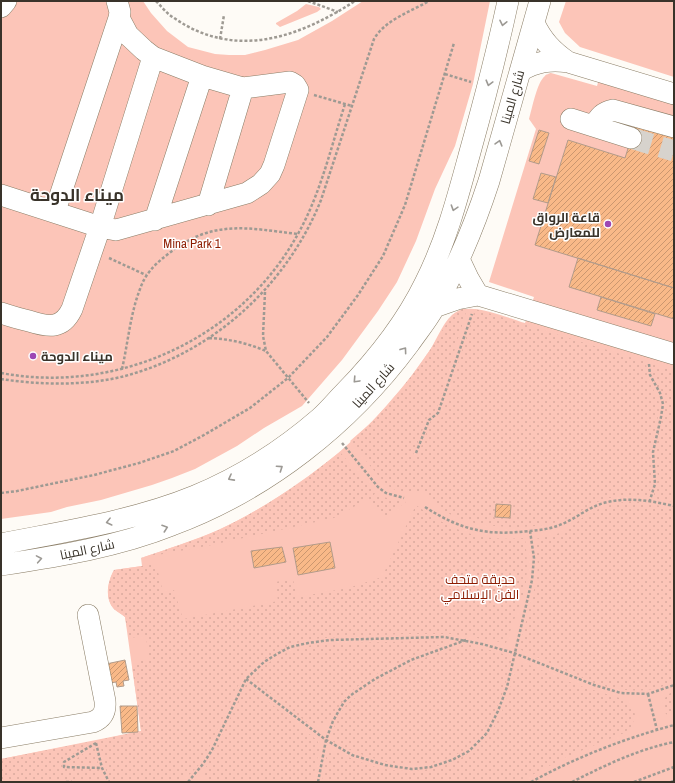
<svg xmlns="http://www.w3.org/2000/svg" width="675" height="783" font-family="'Archivo Narrow',Cairo,sans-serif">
<defs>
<pattern id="garden-dots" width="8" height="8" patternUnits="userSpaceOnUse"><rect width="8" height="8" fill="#fcc5b8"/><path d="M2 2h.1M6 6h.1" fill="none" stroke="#d9aa9e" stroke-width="1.8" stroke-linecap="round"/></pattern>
<pattern id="building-hatch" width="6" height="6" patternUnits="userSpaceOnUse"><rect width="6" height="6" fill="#f9b988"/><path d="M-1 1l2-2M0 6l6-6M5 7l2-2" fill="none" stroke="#cb976f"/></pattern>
</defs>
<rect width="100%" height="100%" fill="#fefbf6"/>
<path fill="#fcc5b8" d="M1 1H143L151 13 167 31 188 47 215 54 229 55H245L265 50 298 40 332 21 363 1H490L473 84 455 146 435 189 416 241 397 282 378 311 342 360 302 406 264 428 237 446 195 469 172 478 152 485 101 500 67 507 51 512 1 519Z
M566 1H674V77L580 47 565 33 559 22Z
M306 4 319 7 321 9 317 12 280 27 276 24V23L297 11Z
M603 65 674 87V782H1V759L141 731 125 617C122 614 117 612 114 609 104 598 108 581 114 570L142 566 141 558C167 549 193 541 218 530 283 500 347 453 393 398 407 383 419 367 430 350 438 338 444 318 458 311 473 303 508 318 525 323L534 297 489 282 536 129 529 119C532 109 537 82 545 76 545 75 550 73 551 73L597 86Z"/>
<path fill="url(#garden-dots)" d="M462 309H467L435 414 427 418 413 455 417 457 431 420 434 422 441 419 475 309 646 362 648 380 658 398 660 409 650 451 652 481 649 496C627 493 607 496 587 507 581 511 574 517 566 519 537 531 475 530 448 513 441 509 428 493 422 491 420 491 416 493 413 492 408 492 398 491 393 489 384 485 358 450 350 441L373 421 393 399 412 375 430 350 452 315Z
M651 364 674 371V502L653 498 658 478 655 448 665 405 661 394 651 375Z
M340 452 375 493 374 495 406 502 385 517 366 500 334 518 207 546 141 558C167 549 194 541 219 530 263 509 302 482 340 452Z
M629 501 643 502 674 509V682C649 694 622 692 596 684L519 649 536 582 538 566 535 539 551 536 565 531 586 515 605 506Z
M416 505C451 531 481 542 525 538 527 555 528 572 525 589L506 643 453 634H406L324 638 306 640 287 647 258 663 248 672 239 684 205 756 198 766 189 775 176 782H111L107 774 99 740 141 731 132 665 137 664 136 660H142L146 663 149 660 146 636 129 638 125 617C122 614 117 612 114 609 104 598 108 581 114 570L156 564 163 592 174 590 183 619 278 601 275 582 293 579 297 597 348 588 382 577Z
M452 640C418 655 380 667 351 692 336 705 331 734 305 721L250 678C269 659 291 648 317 644Z
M466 644 494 651 512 657C506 683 500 710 482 733 452 771 404 770 363 755 352 751 342 747 332 741 330 733 333 728 337 721 340 716 342 710 346 705 350 701 356 697 361 694 391 669 428 655 466 644Z
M522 662 577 685 626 700 634 709 635 716 632 726 624 733 566 757 519 782H322L327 754V752L331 750C347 756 362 764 380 768 422 777 468 766 493 728 500 717 505 705 509 692 511 684 515 675 517 666Z
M246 684 317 740 320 747 312 782H204L203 775 204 771 221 738Z
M674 691V718L666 714C659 704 664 696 674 691Z
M89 742 90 744 61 761 63 769H99L104 782 67 780 42 782H1V759Z
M94 746 98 763 69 764Z"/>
<path fill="url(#building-hatch)" stroke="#b29b8a" d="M637 120 674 132V288L535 245 568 140 625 158Z
M539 130 549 133 539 164 529 161Z
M541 173 556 177 548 203 533 199Z
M578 258 674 288V319L569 287Z
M601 297 655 314 651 326 597 310Z
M496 504 511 505 510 518 495 517Z
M330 542 335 568 298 575 293 548Z
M282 547 286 562 254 568 251 551Z
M125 660 129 680 123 681 124 686 117 687 116 682 110 683 106 664Z
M120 706H137L138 732 122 733Z"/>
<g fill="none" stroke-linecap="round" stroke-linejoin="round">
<path stroke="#d7d3cd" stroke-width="21" stroke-dasharray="21 10" stroke-linecap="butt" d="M631 138 674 151"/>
<g stroke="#8a7d66" stroke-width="22">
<path id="minor" d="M1 7 6 1
M119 18 128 35 144 50 153 57 202 76 243 88 290 82 295 85 298 90 274 165 270 174 261 184 247 193 116 230 100 227 153 57
M534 23C542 40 552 51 568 62
M520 71C536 62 550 59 568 62L674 94
M571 119 631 138
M594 126C599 117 603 112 613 110L674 127
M1 195 100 227 72 309C62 330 48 327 29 321 20 319 10 316 1 313
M208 205 243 88
M55 211 119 18 120 12 117 1
M155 220 202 76
M459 259 468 278 478 295
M434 307 457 299 478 295 674 354
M1 544C66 531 134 521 195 496 241 477 283 450 320 418 329 410 337 400 345 392 377 359 405 324 425 283 446 242 458 196 470 152 484 102 497 52 508 1
M1 565C59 556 117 547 172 525 266 490 349 425 409 344 418 331 428 319 435 306 458 266 475 224 489 181L540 1
M1 738 93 722C103 718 106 712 105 701L88 615"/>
</g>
<path stroke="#9e9a93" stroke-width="2.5" stroke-dasharray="3 2" stroke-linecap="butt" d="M156 1C162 7 167 14 174 18 235 60 298 38 355 1
M308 1 338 12
M220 39 224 15
M445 74 471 82
M314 95 352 106
M109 258 146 275
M265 292 263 336 266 351 309 403
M209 338C229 339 247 343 266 351
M649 364 650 375 660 393 663 404 661 417 653 452 655 484 650 500
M122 369C128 343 130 315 140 289 145 274 155 264 168 254 212 219 247 228 298 234
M1 373C118 395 242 338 299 232 321 192 331 147 345 104
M1 379C40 385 86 386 125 376 214 352 287 285 321 200L374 39C385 20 410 12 429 1
M342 443 378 487 386 493 404 498
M416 453 429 420 438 413 472 314
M1 493 17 491 94 475 139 463 174 451 204 435 250 408 288 378 327 337 358 295 383 256 405 205 454 43
M425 507C461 530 487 536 529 531 540 530 551 529 562 524 577 518 591 505 608 502 630 497 652 501 674 506
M246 679 326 740 352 755 385 765 412 769 431 767 452 760 469 751 487 733 498 711 507 687 532 580 534 558 530 531
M648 694 657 730
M96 743 64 762V767L102 768
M96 743 102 768 109 782
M66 782H72
M188 782 203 764 212 750 246 679 264 662 277 654 290 647 308 643 330 640 444 637 482 644 514 653 594 685 621 693 648 694 674 685
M318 782 326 740 333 721 344 702 351 695 375 679 411 660 466 640
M531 782C577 757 623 739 674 725
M572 782C606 765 636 750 674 742
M634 782 674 767
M671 782 674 781"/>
<use href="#minor" stroke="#fff" stroke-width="21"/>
</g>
<defs><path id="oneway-chevron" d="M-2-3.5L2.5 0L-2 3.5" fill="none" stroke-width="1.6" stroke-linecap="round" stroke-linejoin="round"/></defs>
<g stroke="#9c9994">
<use href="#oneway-chevron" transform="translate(503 23) rotate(102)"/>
<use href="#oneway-chevron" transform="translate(489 83) rotate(105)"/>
<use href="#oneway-chevron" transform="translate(499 143) rotate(-74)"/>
<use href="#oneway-chevron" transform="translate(454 208) rotate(108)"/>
<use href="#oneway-chevron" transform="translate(404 350) rotate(-54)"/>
<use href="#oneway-chevron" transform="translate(356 380) rotate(133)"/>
<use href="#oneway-chevron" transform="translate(280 468) rotate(-34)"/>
<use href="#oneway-chevron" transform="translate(231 478) rotate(152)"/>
<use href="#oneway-chevron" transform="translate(109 522) rotate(166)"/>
<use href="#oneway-chevron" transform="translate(165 528) rotate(-19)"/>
<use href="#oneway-chevron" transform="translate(39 559) rotate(-10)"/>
</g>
<g fill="#9d47b4" stroke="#fff" stroke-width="1.5">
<circle cx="608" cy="224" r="4"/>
<circle cx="33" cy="356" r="4"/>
</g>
<g text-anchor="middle" stroke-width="3" stroke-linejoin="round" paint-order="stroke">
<g font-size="13" fill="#39332a" stroke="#fff">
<text transform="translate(512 97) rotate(-74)" y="5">شارع المينا</text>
<text transform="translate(373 385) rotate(-48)" y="5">شارع المينا</text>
<text transform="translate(87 549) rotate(-12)" y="5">شارع المينا</text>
</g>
<g font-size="13" font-weight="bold" fill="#39332a" stroke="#fff" text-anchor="end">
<text x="600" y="222">قاعة الرواق<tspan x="600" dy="15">للمعارض</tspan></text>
<text x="41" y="361" text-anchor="start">ميناء الدوحة</text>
</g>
<g font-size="13" fill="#8d1c01" stroke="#fff">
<text x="192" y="248">Mina Park 1</text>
<text x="480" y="584">حديقة متحف<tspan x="480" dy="15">الفن الإسلامي</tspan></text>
</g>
<g font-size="17" font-weight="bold" fill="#39332a" stroke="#fff">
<text x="77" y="201">ميناء الدوحة</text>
</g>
</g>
<rect width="675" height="783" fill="none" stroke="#39332a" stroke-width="4"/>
</svg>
